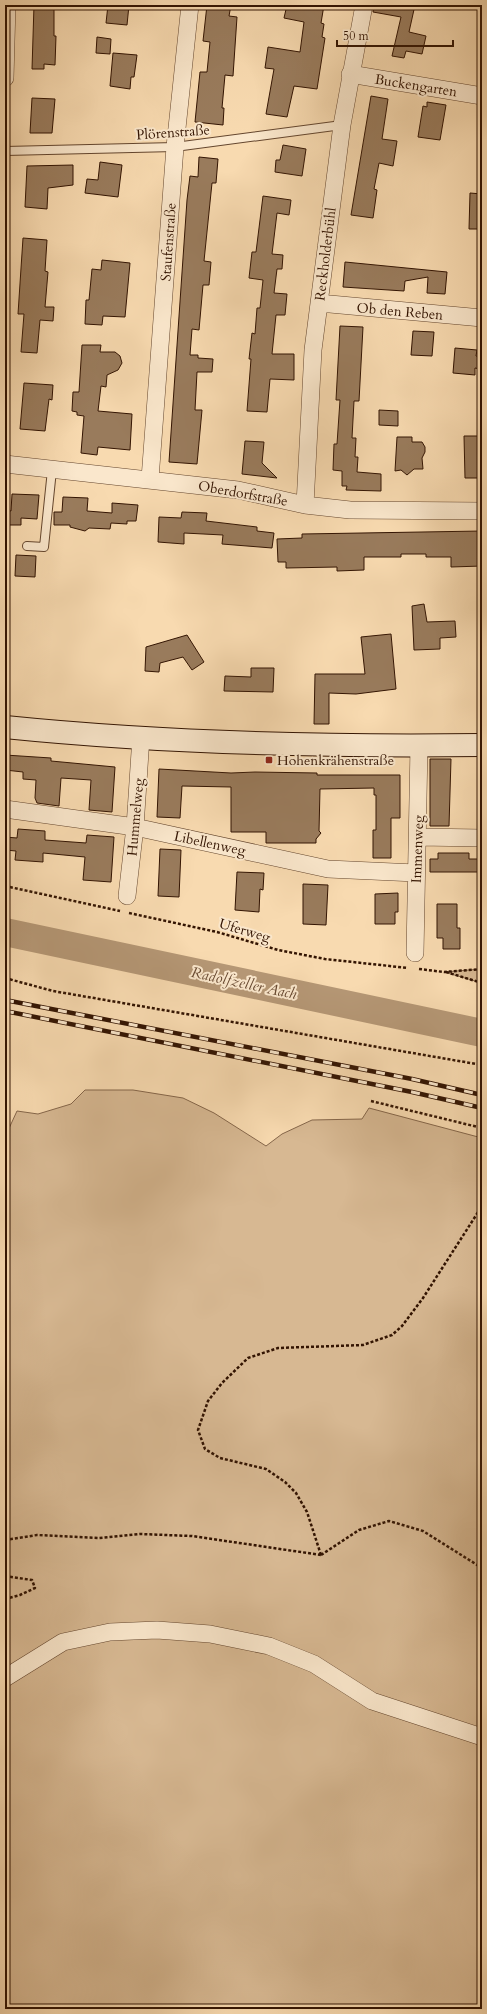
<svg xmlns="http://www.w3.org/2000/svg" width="487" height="2014" font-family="Cardo,serif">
<rect width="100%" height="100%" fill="#f8dab0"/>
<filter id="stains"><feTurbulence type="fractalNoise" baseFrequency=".005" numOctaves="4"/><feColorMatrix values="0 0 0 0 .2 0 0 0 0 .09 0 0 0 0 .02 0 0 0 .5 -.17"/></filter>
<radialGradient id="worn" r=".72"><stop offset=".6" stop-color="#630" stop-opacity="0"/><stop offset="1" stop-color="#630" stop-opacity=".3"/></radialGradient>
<path fill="#d7b892" stroke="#85664a" d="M482 969V983L444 972Z
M85 1090H133L183 1098 214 1113 266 1146 282 1134 312 1120 362 1119 369 1108 482 1138V1540L478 1566 482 1568V2009H5V1137L17 1111 38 1114 71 1104Z"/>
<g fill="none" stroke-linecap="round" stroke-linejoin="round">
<path stroke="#b59775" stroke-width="28" d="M5 932 482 1033"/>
</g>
<path fill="#997b5c" stroke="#331402" d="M34 5H54V36H56L55 65 44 64V69H32Z
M108 5H129L127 25 106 23Z
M207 5H231L229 16 237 17 233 76 225 75 222 108H224L223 125 195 122 200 72H207L210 42 203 41Z
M287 5H324L321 23 324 24 322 37 325 38 317 89 294 86 287 117 266 114 274 69 265 68 268 47 300 52 304 22 284 18Z
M374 5H415L409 32 426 36 422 54 406 51 404 58 392 56 401 17 373 12Z
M97 37 111 39 110 54 96 53Z
M113 53 137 55 134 77H131L130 89 110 86Z
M371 96 388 99 382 139 397 141 393 166 379 163 374 189 377 190 373 218 351 215Z
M32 98 55 99 52 133H30Z
M427 102 446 105 440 140 418 137 423 106 427 107Z
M283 145 306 149 302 176 275 172 276 160H280Z
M199 157 218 159 216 183H212L204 261 211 262 209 285H203L199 330 192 329 190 355H198V358L213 359 212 372H197L195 410H202L197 464 169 462 187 200 190 176 198 177Z
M100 162 122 165 118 197 85 193 87 179 98 180Z
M73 165V185L48 188 47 209 25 207 27 166Z
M470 193 482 194 481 229H469Z
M263 196 291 200 289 215 277 213 272 254 283 255 282 269H277L274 293 287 294 285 315H276L272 354H294V380L270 379 267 412 247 411 251 359H249L252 333 255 334 257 308H260L263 280 249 278 252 252H256Z
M23 238 47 240 45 271 48 272 45 307H54L53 321 40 320 37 353 21 352 24 314H18Z
M102 260 130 263 125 317 103 316 102 325 85 324 86 300H89L92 269 101 270Z
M345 262 447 272 445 294 427 293 428 277 405 281 404 291 343 287Z
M340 326 363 327 359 401H354L352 438H356L355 457H358L357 472 381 474V491L346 490 347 486H342V471L333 470 334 444H337L340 400H336Z
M413 331 434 332 432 356 411 355Z
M82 345H101L100 352H115L120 356 122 363 118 370 107 375 106 387 101 386 98 411 132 414 130 450 98 447 97 455 81 453 84 416 77 415V412L72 411 73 392H79Z
M455 348 477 350 476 356 481 357 480 369 475 368V375L453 373Z
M24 383 53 385 52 400 49 399 45 431 20 429Z
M379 410 398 411V426L379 425Z
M464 436H482V478H465Z
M397 437H412V442H422L425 447V452L422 458 423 469H414L407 475 401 470 395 471Z
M245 441 264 442 262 463 277 478 242 474Z
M12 494 39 495 37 519 21 518V525H5V510L11 511Z
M63 497 88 498 87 511 112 513V503L138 505 136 521H127V524L111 523 110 529 89 528 85 531 70 527V525H54V512H62Z
M182 512 207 513 206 521 257 527V531L274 533 272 548 222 544 223 535 184 533V544L158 542 159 517 181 518Z
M482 531V566L451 567V557H426V554H401V557H364V570L337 571V567L286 568V562H278L277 539 302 538V534Z
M16 555 36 556 35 577 15 576Z
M424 604 427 622 455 621 456 637 440 638V649L414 650 412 606Z
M391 634 396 689 356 694 329 693V724H314L315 674H365L361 637Z
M187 635 204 662 192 670 183 657 160 663 159 672 145 671 146 647Z
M251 668H274L273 692 224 691 225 676 251 677Z
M5 755 51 758V761L115 767 112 812 89 810 91 780 61 778 59 806 37 803 35 798 36 780 23 779V772L5 770Z
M430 759H451L449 826H430Z
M159 769 231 773 255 772 317 773V775H400V818H391V858H373V830H376V795H374V788L320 789 319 831 321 833 316 839V843H266V832H231V787L182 786 180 818 157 817Z
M18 829 45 831V840L86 843 87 835 114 837 111 882 83 880 85 857 43 853V862L15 860 16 851 5 850V837L17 838Z
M160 849 181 850 179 897 158 896Z
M438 853H469V859H482V872H430V859H438Z
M237 872 264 873 263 890 260 889 259 912 235 910Z
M303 884 328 885 326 925 303 924Z
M398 893V912H395V924H375V894Z
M437 904H457V928H460V949H443V938H437Z"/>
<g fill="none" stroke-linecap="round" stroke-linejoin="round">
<g stroke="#64462e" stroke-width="10">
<path id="lane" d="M5 151 175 147 342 125
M27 546 44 547 52 470"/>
</g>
<g stroke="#64462e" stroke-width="18">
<path id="street" d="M350 74 482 96
M5 78 7 5
M319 303 482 318
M5 464 238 490 305 505 350 510 482 511
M150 479 175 147 190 5
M305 505 313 350 342 125 364 5
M5 809 135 827 328 869 416 873
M418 837 482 838
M127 896 135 827 141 737
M415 953 419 746
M5 1678 63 1642 110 1632 157 1630 210 1634 269 1646 314 1664 372 1701 482 1737"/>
</g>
<g stroke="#331402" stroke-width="24">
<path id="secondary" d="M5 727C163 743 323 747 482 745"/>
</g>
<path stroke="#331402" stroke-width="2.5" stroke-dasharray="3 2" stroke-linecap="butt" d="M5 886 120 911
M129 913 217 932 278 950 325 959 408 968
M419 969 444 972 482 969
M446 972 482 983
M5 978 53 991 482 1065
M371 1101 482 1128
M5 1540 37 1535 99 1538 140 1534 192 1536 321 1555
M321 1555 307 1512 296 1493 285 1482 266 1469 220 1458 205 1449 198 1430 208 1401 222 1383 248 1358 278 1348 363 1345 392 1335 402 1326 423 1298 482 1206
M321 1555 359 1530 389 1521 423 1531 482 1568
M5 1576 32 1580 35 1588 20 1595 5 1599
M5 1693 7 1696 5 1699"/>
<use href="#lane" stroke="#fae7cc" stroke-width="8"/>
<use href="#street" stroke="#fae7cc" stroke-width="17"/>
<use href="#secondary" stroke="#fae7cc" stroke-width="22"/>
<g stroke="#331402" stroke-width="4.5">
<path id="rail" d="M5 1000 412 1079 482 1095
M5 1011 412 1092 482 1108"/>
</g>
<use href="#rail" stroke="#fae7cc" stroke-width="3" stroke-dasharray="9" stroke-linecap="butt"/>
</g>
<rect fill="#8f2418" stroke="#fae7cc" stroke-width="1.5" x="265" y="756" width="8" height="8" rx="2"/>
<g text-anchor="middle" stroke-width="4" stroke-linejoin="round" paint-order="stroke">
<g font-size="14" fill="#331402" stroke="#fae7cc">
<text transform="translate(416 85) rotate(9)" y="5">Buckengarten</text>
<text transform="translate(173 132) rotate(-4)" y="5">Plörenstraße</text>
<text transform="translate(168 242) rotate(-86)" y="5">Staufenstraße</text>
<text transform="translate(325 254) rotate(-83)" y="5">Reckholderbühl</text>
<text transform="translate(400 311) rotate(5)" y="5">Ob den Reben</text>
<text transform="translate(243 493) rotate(10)" y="5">Oberdorfstraße</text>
<text transform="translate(135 817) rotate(-85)" y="5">Hummelweg</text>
<text transform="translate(210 843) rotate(12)" y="5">Libellenweg</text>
<text transform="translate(417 849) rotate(-88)" y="5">Immenweg</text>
<text transform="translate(245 930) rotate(16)" y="5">Uferweg</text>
</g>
<g font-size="14" fill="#331402" stroke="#fae7cc" text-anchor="start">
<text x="277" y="765">Hohenkrähenstraße</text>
</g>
<g font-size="15" font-style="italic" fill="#674830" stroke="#fae7cc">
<text transform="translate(244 983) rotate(12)" y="5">Radolfzeller Aach</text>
</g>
</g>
<rect width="487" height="2014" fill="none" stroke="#f8dab0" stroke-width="20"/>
<rect x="6" y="6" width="475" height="2002" fill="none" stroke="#331402" stroke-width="2"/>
<rect x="10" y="10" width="467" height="1994" fill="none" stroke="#331402"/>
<path d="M337 40v6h116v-6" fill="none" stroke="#331402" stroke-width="2"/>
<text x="343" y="40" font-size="12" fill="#331402" stroke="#fae7cc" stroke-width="3" paint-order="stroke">50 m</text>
<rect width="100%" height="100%" filter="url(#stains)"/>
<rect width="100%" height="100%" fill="url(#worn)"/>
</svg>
